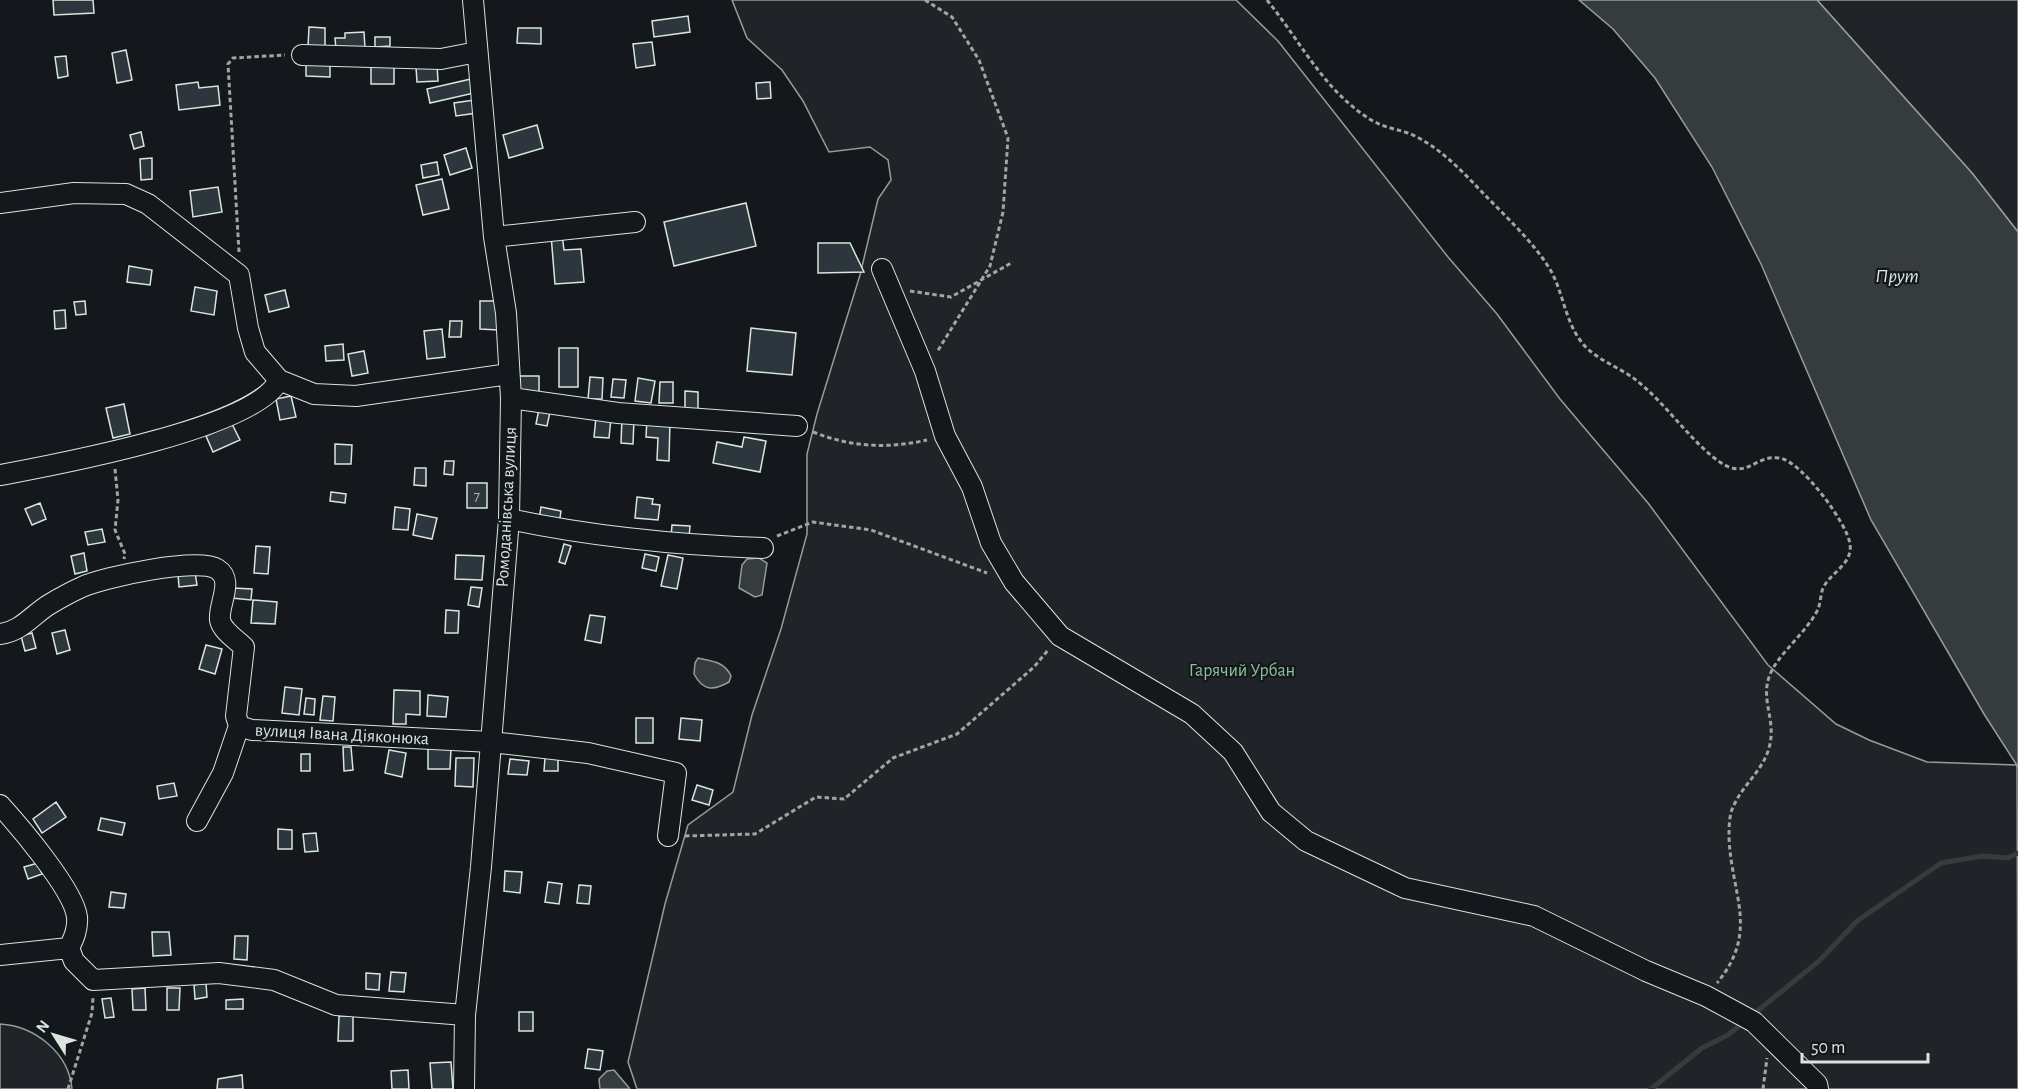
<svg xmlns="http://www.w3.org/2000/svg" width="2018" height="1089" font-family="'Alegreya Sans',sans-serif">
<rect width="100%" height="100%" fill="#14181c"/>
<path fill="#202428" stroke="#939e99" stroke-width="1.5" d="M732 0H1236L1278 41 1448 257 1497 314 1560 399 1648 503 1768 665 1836 724 1869 740 1927 762 2017 765 2018 1089H637L628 1062 665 904 688 825 733 792 752 715 781 629 807 534V454L817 414 860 275 878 199 891 180 888 160 870 147 829 152 803 101 782 70 747 38Z
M1817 0H2018V232L1972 173Z
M0 1024C35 1026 69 1053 72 1089H0Z"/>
<path fill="#363b3e" stroke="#939e99" stroke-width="1.5" d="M1579 0H1817L1972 173 2018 232V767L1984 714 1871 520 1761 264 1712 167 1655 78 1613 29Z
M759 558 767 563 762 595 755 597 739 588 742 565 747 559Z
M698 658C712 661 725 662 731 676L729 682C713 691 703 691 694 674L695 663Z
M614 1070 630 1089H600L599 1079 607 1071Z"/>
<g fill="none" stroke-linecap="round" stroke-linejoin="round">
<path stroke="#363b3e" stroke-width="5" d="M1751 1016 1819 961 1857 921 1941 863 1982 856 2008 858 2018 853
M1651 1089 1702 1048 1728 1035 1744 1022"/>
</g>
<path fill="#2c363c" stroke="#d8e6dc" stroke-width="1.5" d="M53 0H93L94 13 54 15Z
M688 16 690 32 654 37 652 21Z
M309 27 325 28V47H308Z
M518 28H541V44L517 43Z
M364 32 365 48 336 49 335 38H345V33Z
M375 37H390V46L375 47Z
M652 42 655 65 636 68 633 44Z
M126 50 132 80 117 83 112 53Z
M66 56 68 76 58 78 55 57Z
M306 64 330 65V77L306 76Z
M371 65H394V84H371Z
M437 65 438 81 417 82 416 67Z
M471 79 474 93 430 103 427 89Z
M198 82 199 88 218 86 220 105 179 110 176 85Z
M770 82 771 98 757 99 756 83Z
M474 100 477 113 456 116 454 103Z
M537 125 543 148 509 158 503 135Z
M141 132 144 146 134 149 130 135Z
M466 148 472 168 450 175 444 155Z
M152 158V179L141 180 140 159Z
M437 162 439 175 423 178 421 165Z
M442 179 449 209 423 215 416 185Z
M218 187 222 212 193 217 190 191Z
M746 203 756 246 674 266 664 222Z
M562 234 564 250 581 249 584 282 555 284 551 235Z
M818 243H850L864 272 818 273Z
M129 266 152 270 150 285 127 282Z
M195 287 217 291 214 315 191 311Z
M285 290 289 307 269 312 265 295Z
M85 301 86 314 76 315 74 302Z
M480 301H498V330L480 329Z
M65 310 66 328 55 329 54 311Z
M450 321H462L461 337H449Z
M751 328 796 333 792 375 747 371Z
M442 329 445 357 427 359 424 331Z
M343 344 344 360 326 361 325 346Z
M559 348H578V387H559Z
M364 351 368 373 352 376 348 354Z
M517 376H539V393L516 392Z
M590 377 603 378 602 399H588Z
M638 378 655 381 651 403 635 401Z
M613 379 626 380 624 398 611 397Z
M660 382H673V403H659Z
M685 391 698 392V409H685Z
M291 396 296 417 280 420 276 399Z
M124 404 130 434 113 438 106 408Z
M539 409 550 412 547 426 536 424Z
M596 417 611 418 609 438 594 437Z
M622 418 634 419 633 444 621 443Z
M647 419 670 420 669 461 657 460 658 438 646 437Z
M232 424 240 440 213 452 206 436Z
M744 437 766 441 760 472 713 463 717 442 742 447Z
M335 444 352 445 351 464H335Z
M445 461H454L453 475 444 474Z
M415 468H426V486L414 485Z
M467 483H487V508H467Z
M331 492 346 494 345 503 330 501Z
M637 497 653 499 652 504 660 505 658 520 635 518Z
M40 503 46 519 32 525 25 509Z
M395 507 410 509 408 530 393 529Z
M541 507 561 511 559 524 539 520Z
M417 514 437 518 432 539 413 535Z
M672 525 690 526 689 538 671 537Z
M102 529 105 542 88 545 85 532Z
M564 544 571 546 565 564 559 562Z
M256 546 270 547 268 574 254 573Z
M84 553 87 571 75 574 71 556Z
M645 554 659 557 656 571 642 568Z
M456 555 484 556 482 580 455 579Z
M668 555 683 558 677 589 661 586Z
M195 572 197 585 179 587 178 574Z
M471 587 482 588 479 607 468 605Z
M233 588 252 589 251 600 232 598Z
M253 600 277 602 275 624 251 623Z
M446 610 459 611 458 633H445Z
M590 615 605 617 601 643 585 640Z
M65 630 70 650 57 654 52 633Z
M32 633 36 648 25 651 21 636Z
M206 645 222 649 215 674 199 669Z
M285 687 302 689 299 715 282 713Z
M394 690 420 691V715L406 714V724H393Z
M428 695 448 697 446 717 427 716Z
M323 696 335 697 333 721 320 720Z
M306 698 315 699 314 715 304 714Z
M636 718H653V743H636Z
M681 718 702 720 700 741 679 739Z
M343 747H351L353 770 344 771Z
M428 748H451L450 769H428Z
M389 750 406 753 402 777 385 773Z
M301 754H310V771H301Z
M456 758H474L473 787 455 786Z
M545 758H558V771H544Z
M510 759 529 761 527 775 508 774Z
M174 783 177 796 159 799 157 786Z
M697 785 713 790 709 805 692 800Z
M56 802 66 817 42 833 33 819Z
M101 818 125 823 122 835 98 830Z
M278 829 292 830V849H278Z
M316 833 318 851 305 852 303 834Z
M38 863 42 874 28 879 24 867Z
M505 871 522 872 520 893 504 891Z
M548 882 562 884 559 904 545 902Z
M579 885 591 886 589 904 577 903Z
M111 892 126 894 124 908 109 907Z
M152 932H169L171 955 153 956Z
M235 936H248L247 960 234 959Z
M391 972 406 973 404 992 389 991Z
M366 973 380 974 379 990 366 989Z
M206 983 207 997 195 999 194 985Z
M145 988 146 1010H133L132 989Z
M167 988H180L179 1010H167Z
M111 998 114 1017 105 1018 102 999Z
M243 999V1009H226V1000Z
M519 1012H533V1031H519Z
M339 1016H353V1041H338Z
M588 1049 603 1051 600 1070 585 1068Z
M451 1062 453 1089H432L430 1063Z
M408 1070 409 1089H392L391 1071Z
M242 1075 243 1089H217L218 1079Z"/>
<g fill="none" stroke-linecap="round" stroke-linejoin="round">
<g stroke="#d8e6dc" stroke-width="22">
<path id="minor" d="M302 55 441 59 477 52
M0 203 74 193 126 194 148 204 239 275 248 328 255 352 279 380 314 394 356 396 509 374
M494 237 635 222
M882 269 925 371 945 436 972 487 991 543 1014 582 1060 636 1192 714 1233 752 1271 812 1306 841 1405 888 1534 916 1646 971 1706 996 1754 1022 1817 1084 1818 1089
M511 398 618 413 797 426
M1 475C54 465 257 428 279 380
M509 519C594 537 677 545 763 548
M0 634C21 632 33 614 50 604 60 598 71 592 82 587 104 577 198 557 217 569 235 580 218 604 220 620 222 631 237 640 244 647L236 716 239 726 252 730 491 742 588 753 676 773 668 836
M0 805C19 826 74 890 77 917 78 929 74 938 69 948
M197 821 223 773 239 726
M0 955 69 948 74 961 93 980 219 973 274 980 336 1005 465 1015
M464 1089 465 1015 481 867 509 519 511 398 506 313 494 237 473 0"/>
</g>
<path stroke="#9da8a2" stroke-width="3" stroke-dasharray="4.5 3" stroke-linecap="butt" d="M925 0 952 17 979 60 1008 138 1003 212 990 266 937 352
M1267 0C1293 32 1314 71 1345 100 1354 108 1366 118 1377 123 1389 129 1403 130 1415 136 1441 149 1461 170 1481 191 1505 216 1533 241 1551 271 1564 295 1565 322 1583 344 1596 359 1616 366 1632 377 1662 399 1684 433 1713 457 1747 485 1752 454 1780 458 1802 462 1847 523 1850 544 1853 564 1831 572 1823 588 1820 596 1821 605 1816 613 1805 632 1787 647 1775 665 1755 696 1778 716 1769 748 1763 770 1743 785 1734 805 1729 814 1729 827 1729 837 1731 895 1760 931 1717 983
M239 252 228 64 233 58 285 55
M910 291 951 297 1013 262
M813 432C851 447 887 449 927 440
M115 469 118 500 115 530 125 554 124 559
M777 536 813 522 871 530 987 573
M685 836 755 834 816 797 844 799 893 758 957 734 1034 667 1049 649
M68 1089 92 1013 93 997
M1763 1089 1767 1058"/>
<use href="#minor" stroke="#14181c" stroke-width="20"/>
</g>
<g text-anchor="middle" stroke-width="4.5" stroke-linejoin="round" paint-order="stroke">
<g font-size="15" fill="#adbab4">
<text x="477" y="501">7</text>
</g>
<g font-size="18" fill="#d8e6dc" stroke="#14181c">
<text transform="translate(506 507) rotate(-87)" y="6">Ромоданівська вулиця</text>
<text transform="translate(342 734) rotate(3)" y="6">вулиця Івана Діяконюка</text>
</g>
<g font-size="18" fill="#8ac095" stroke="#14181c">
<text x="1242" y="676">Гарячий Урбан</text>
</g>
<g font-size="20" font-style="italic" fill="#d8e6dc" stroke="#14181c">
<text x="1897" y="282">Прут</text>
</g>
</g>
<g transform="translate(54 1035) rotate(307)" stroke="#14181c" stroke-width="4.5" paint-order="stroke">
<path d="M0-4.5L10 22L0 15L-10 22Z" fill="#d8e6dc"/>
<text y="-9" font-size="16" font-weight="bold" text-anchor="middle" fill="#d8e6dc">N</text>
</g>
<path d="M1802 1053v9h126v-9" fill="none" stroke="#d8e6dc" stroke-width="3"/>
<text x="1811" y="1053" font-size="18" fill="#d8e6dc" stroke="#14181c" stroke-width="4.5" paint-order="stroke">50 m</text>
</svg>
